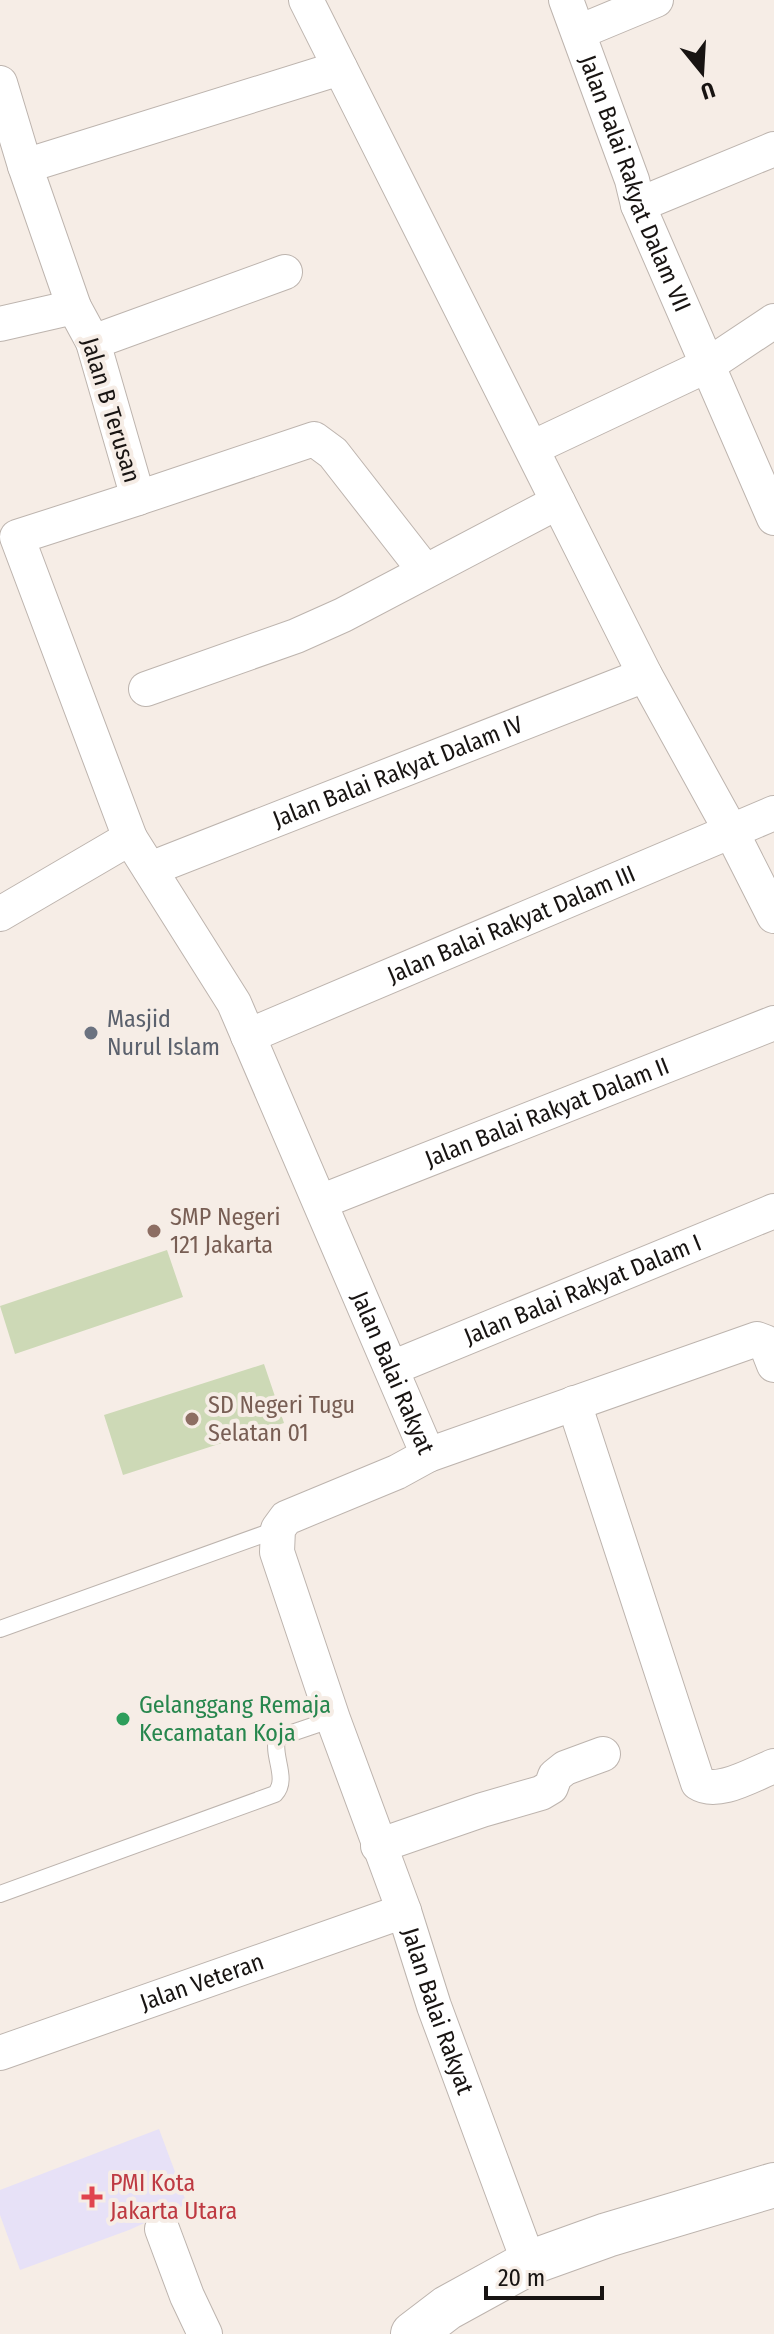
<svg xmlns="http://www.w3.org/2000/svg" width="774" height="2334" font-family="'Fira Sans Condensed',sans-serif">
<rect width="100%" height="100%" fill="#f6ede6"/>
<path fill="#e7e1f7" d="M159 2129 187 2204 129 2230 20 2270 0 2215V2190Z"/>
<path fill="#cdd9b6" d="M167 1250 183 1297 15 1354 0 1306Z
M264 1364 284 1423 123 1475 104 1415Z"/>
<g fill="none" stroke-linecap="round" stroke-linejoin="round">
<g stroke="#bdb4ae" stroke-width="18">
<path id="service" d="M0 1629 278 1529
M0 1894 275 1794C289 1779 272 1757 277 1738L333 1719"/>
</g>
<g stroke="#bdb4ae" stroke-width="36">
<g id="minor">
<path d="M306 0 645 675 731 831 774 916"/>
<path id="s1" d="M566 0 632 180 638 205 774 518"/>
<path d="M579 32 656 0"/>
<path d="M0 83 25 166"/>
<path d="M638 205 774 149"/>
<path d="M0 324 74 307"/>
<path d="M93 342 285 272"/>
<path d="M532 448 708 365 774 321"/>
<path d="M138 498 314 439 333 453 425 571"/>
<path d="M146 689 296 636 343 615 558 502"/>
<path d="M130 838 17 537 138 498 93 342 74 307 25 166 340 68"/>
<path id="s2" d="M150 869 645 675"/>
<path id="s3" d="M0 914 130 838 234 1003 428 1455 397 1472 286 1518 278 1529 277 1552 333 1719 404 1911 434 2006 529 2263"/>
<path id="s4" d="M248 1036 774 813"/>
<path id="s5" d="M320 1202 774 1023"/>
<path id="s6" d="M392 1368 774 1211"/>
<path d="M574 1403 698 1783C718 1796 753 1774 774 1766"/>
<path d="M428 1455 757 1339 765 1342 774 1365"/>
<path d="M378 1846 482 1810 541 1793 551 1787 555 1776 565 1768 603 1754"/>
<path id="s7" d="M0 2053 404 1911"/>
<path d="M162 2229 187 2296 205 2334"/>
</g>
</g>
<g stroke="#bdb4ae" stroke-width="46">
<path id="secondary" d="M413 2334 447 2308 529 2263 607 2235 774 2185"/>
</g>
<use href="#service" stroke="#fff" stroke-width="16"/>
<use href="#minor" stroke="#fff" stroke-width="34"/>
<use href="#secondary" stroke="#fff" stroke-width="44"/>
</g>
<circle fill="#6b7280" stroke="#f6ede6" stroke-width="3" cx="91" cy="1033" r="8"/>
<g fill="#8d6e63" stroke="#f6ede6" stroke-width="3">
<circle cx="154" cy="1231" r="8"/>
<circle cx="192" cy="1419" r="8"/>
</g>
<circle fill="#2e9e5b" stroke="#f6ede6" stroke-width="3" cx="123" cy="1719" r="8"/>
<path fill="#e0444e" stroke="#f6ede6" stroke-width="3" d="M88 2185h8v8h8v8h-8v8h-8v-8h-8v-8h8z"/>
<g text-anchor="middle" stroke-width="8" stroke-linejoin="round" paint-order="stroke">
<g font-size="24" fill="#181412" stroke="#f6ede6">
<text dy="8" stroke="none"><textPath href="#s1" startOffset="196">Jalan Balai Rakyat Dalam VII</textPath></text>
<text transform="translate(111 410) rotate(73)" y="8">Jalan B Terusan</text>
<text dy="8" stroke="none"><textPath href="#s2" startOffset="266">Jalan Balai Rakyat Dalam IV</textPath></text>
<text dy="8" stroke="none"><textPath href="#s4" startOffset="286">Jalan Balai Rakyat Dalam III</textPath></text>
<text dy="8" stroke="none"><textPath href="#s5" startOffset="244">Jalan Balai Rakyat Dalam II</textPath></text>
<text dy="8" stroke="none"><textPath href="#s6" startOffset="206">Jalan Balai Rakyat Dalam I</textPath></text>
<text dy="8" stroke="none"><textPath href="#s3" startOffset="748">Jalan Balai Rakyat</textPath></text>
<text dy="8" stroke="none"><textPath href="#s7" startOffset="214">Jalan Veteran</textPath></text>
<text dy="8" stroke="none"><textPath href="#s3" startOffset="1516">Jalan Balai Rakyat</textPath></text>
</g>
<g font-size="24" fill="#5b616d" stroke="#f6ede6" text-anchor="start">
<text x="107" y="1027">Masjid<tspan x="107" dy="28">Nurul Islam</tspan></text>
</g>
<g font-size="24" fill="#785e54" stroke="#f6ede6" text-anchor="start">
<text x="170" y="1225">SMP Negeri<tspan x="170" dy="28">121 Jakarta</tspan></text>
<text x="208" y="1413">SD Negeri Tugu<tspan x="208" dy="28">Selatan 01</tspan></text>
</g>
<g font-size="24" fill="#27864d" stroke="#f6ede6" text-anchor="start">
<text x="139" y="1713">Gelanggang Remaja<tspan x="139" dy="28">Kecamatan Koja</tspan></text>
</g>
<g font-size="24" fill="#be3a42" stroke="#f6ede6" text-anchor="start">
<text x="110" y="2191">PMI Kota<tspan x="110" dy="28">Jakarta Utara</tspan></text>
</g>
</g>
<g transform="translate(702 72) rotate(162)" stroke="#f6ede6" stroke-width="6" paint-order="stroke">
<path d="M0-6L14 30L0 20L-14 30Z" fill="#181412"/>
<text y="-12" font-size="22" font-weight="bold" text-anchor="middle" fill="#181412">U</text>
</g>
<path d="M486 2286v12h116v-12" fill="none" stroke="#181412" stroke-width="4"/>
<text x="498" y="2286" font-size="24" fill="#181412" stroke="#f6ede6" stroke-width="6" paint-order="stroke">20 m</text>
</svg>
